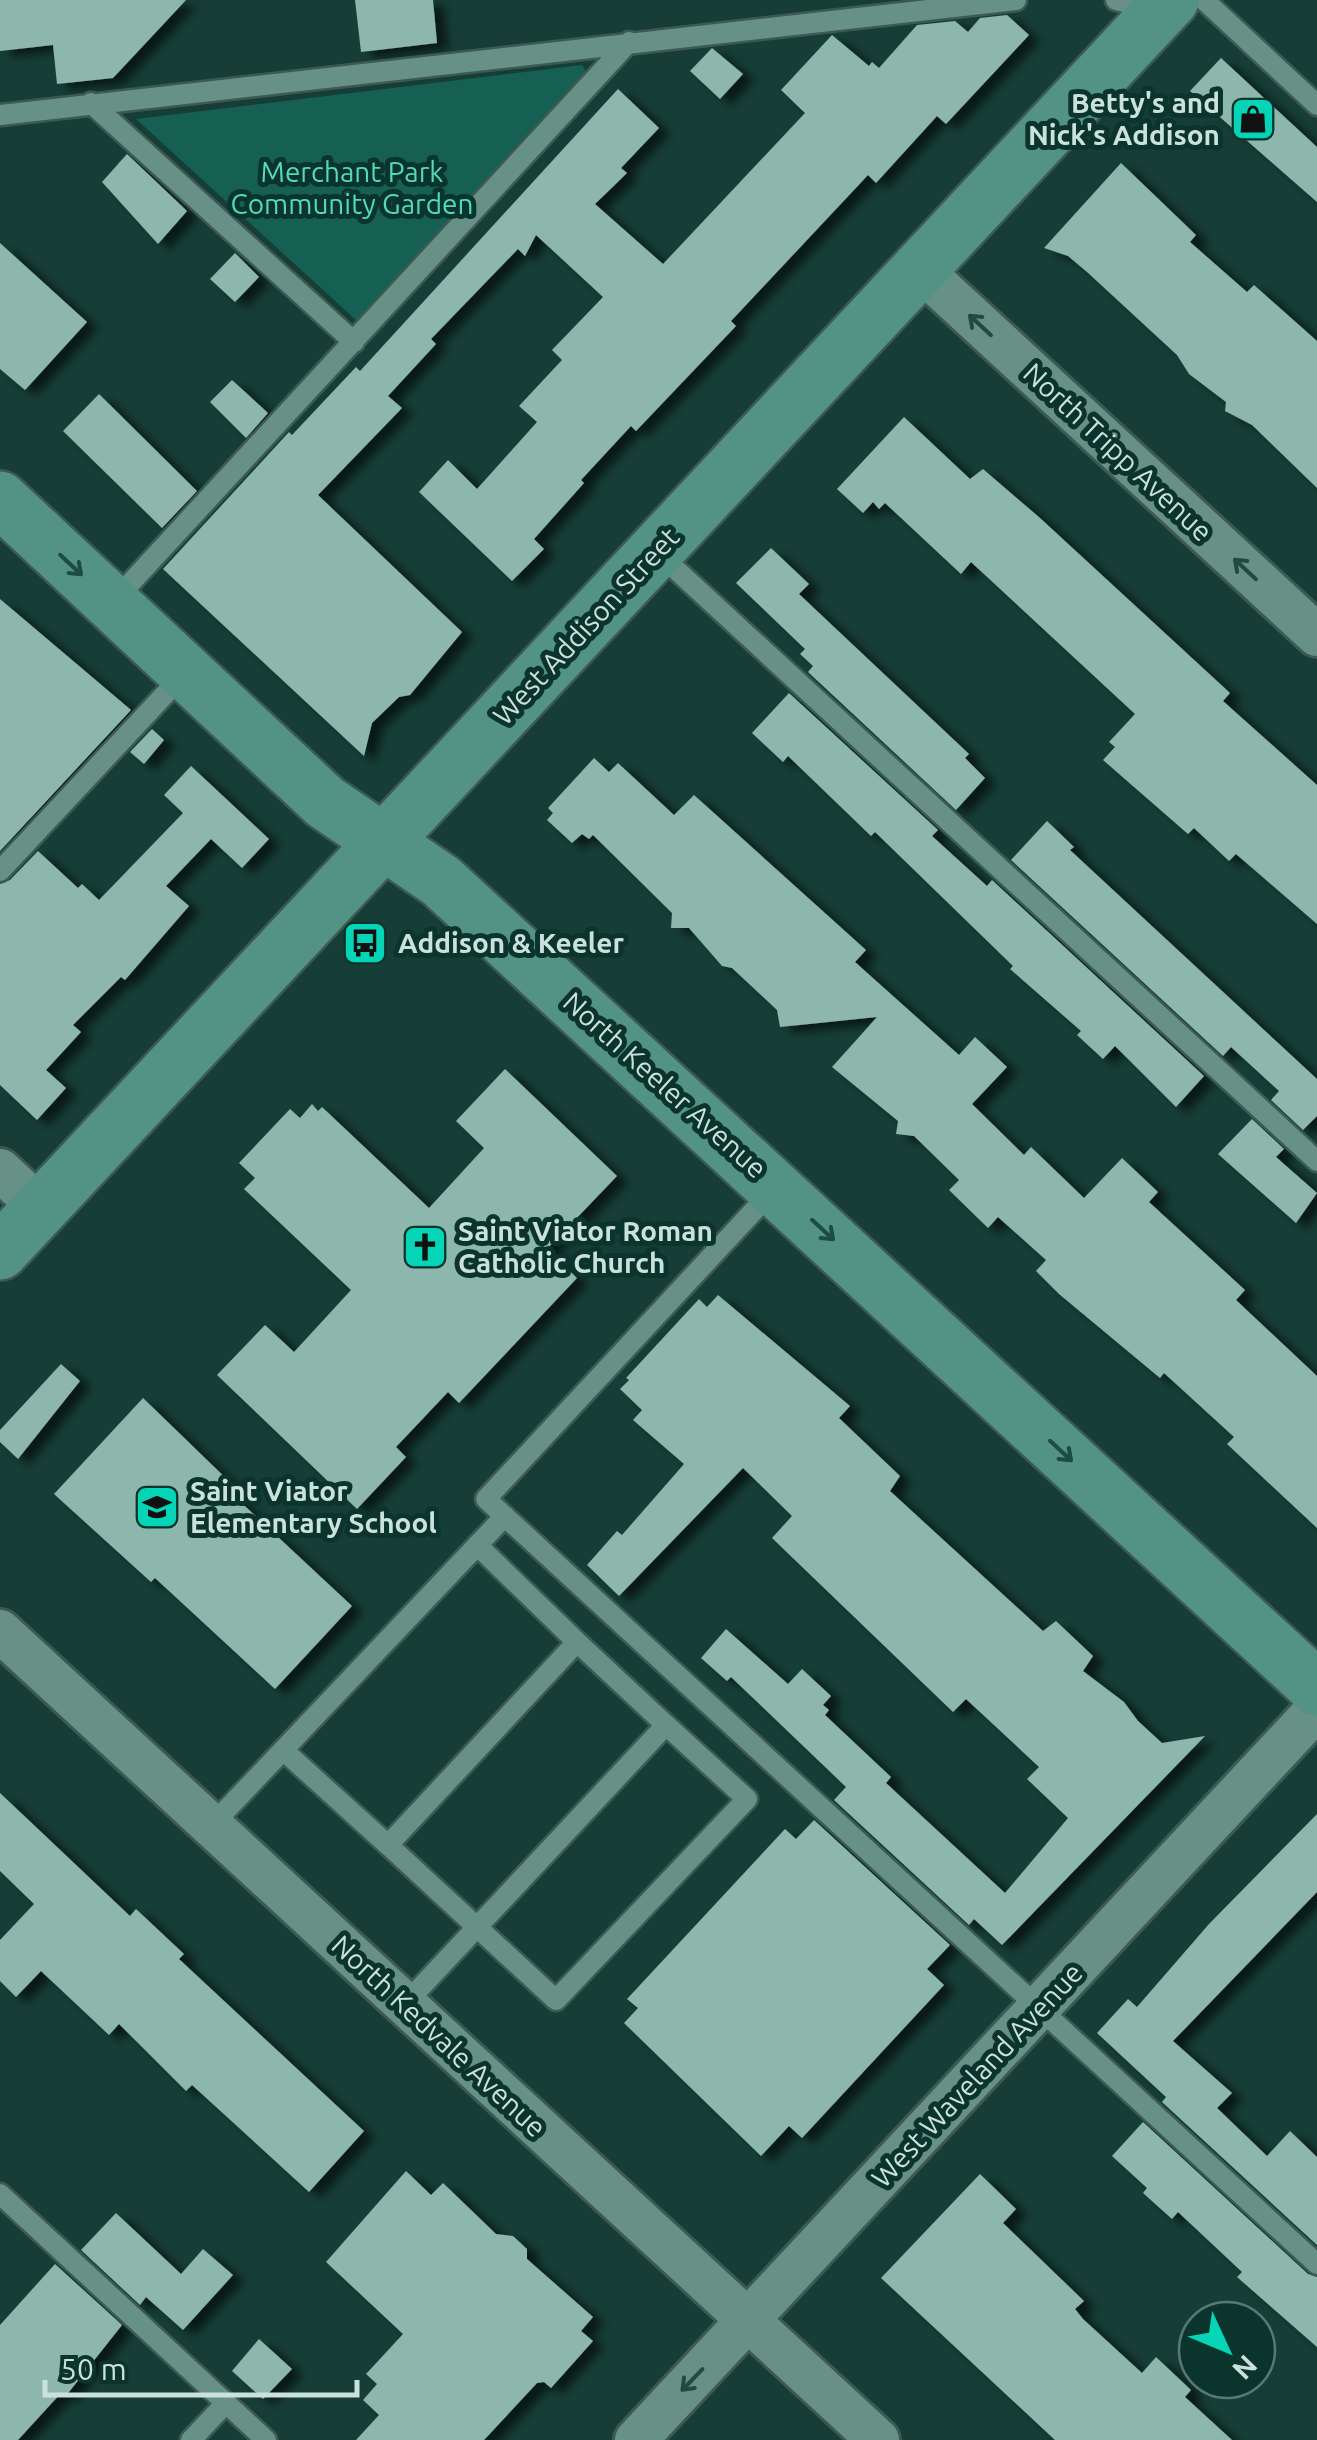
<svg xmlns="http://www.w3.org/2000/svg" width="1317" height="2440" font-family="Ubuntu,sans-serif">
<defs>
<filter id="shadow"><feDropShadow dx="11" dy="6" stdDeviation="5" flood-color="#0009"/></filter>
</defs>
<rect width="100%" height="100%" fill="#163e36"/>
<path fill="#156052" d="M582 65 587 73 357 321 136 119Z"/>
<path fill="#8db7ac" filter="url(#shadow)" d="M0 0H186L113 78 57 84 53 45 0 51Z
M355 0H433L437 43 361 52Z
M1007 15 1029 35 946 124 937 116 876 183 868 175 731 321 736 326 636 431 631 426 581 480 584 483 534 539 544 549 512 581 419 492 448 460 477 489 537 422 519 406 562 360 552 350 603 297 536 235 525 256 518 249 431 339 436 344 388 396 402 408 318 495 462 632 410 695 399 697 372 723 364 756 163 569 289 432 292 435 356 367 360 371 618 89 659 128 621 168 627 173 595 204 663 264 805 113 781 90 832 35 869 66 872 62 879 68 917 25 955 21 968 32 980 18Z
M712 48 743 74 720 99 690 71Z
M1221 58 1317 147V202L1190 91Z
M127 154 187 211 158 244 102 182Z
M1121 163 1196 235 1190 242 1247 292 1254 285 1317 341V488L1252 425 1225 411 1226 402 1189 374 1177 355 1087 272 1068 256 1044 248Z
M0 243 87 322 25 390 0 369Z
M235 253 259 277 235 302 210 279Z
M232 380 268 413 246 438 210 402Z
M99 394 197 491 162 528 63 431Z
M904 417 970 479 983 469 1040 518 1230 693 1223 701 1317 785V924L1236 854 1229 861 1194 828 1188 834 1103 760 1115 747 1109 742 1135 714 971 562 961 574 885 503 879 509 873 502 863 513 837 489Z
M771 548 809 584 799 594 969 754 965 758 985 778 956 810 808 672 813 666 800 654 805 649 736 583Z
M0 599 131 710 0 851Z
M789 693 938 830 932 836 987 886 992 880 1204 1076 1176 1107 1115 1046 1103 1059 1077 1035 1081 1031 1010 969 1013 966 875 832 871 836 788 756 783 762 752 733Z
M152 729 164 740 144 764 130 752Z
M594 758 609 772 618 763 674 815 694 795 866 950 855 962 959 1055 975 1037 1007 1067 972 1104 1024 1155 1031 1147 1084 1198 1122 1158 1158 1192 1149 1202 1245 1290 1236 1300 1317 1376V1528L1227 1444 1234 1437 1164 1373 1160 1378 1059 1294 1036 1271 1046 1260 998 1217 988 1228 949 1190 959 1180 914 1136 896 1134 898 1121 832 1067 877 1017 780 1027 777 1010 732 968 722 966 689 928H671L672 913 593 835 589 839 582 834 572 843 547 820 553 813 548 808Z
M191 766 269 839 242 868 211 839 166 886 189 906 125 980 121 977 73 1025 81 1032 46 1070 66 1088 37 1120 0 1085V884L10 880 38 851 78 888 82 884 99 900 183 813 164 795Z
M1047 821 1074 847 1070 850 1317 1079V1116L1303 1130 1271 1100 1279 1091 1231 1047 1223 1056 1011 860Z
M505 1069 617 1176 547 1249 577 1278 459 1403 448 1392 396 1447 406 1457 357 1509 217 1375 265 1325 294 1352 351 1290 244 1189 255 1178 239 1163 290 1109 300 1118 312 1104 318 1111 322 1107 429 1208 484 1148 456 1121Z
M1252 1119 1284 1149 1276 1157 1317 1193 1296 1223 1218 1154Z
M718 1295 850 1406 839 1418 900 1476 890 1491 1043 1631 1056 1621 1093 1656 1083 1671 1124 1702 1138 1721 1162 1743 1205 1736 1002 1945 974 1919 969 1925 834 1800 846 1787 731 1677 727 1681 701 1658 726 1629 788 1684 802 1669 831 1696 823 1705 829 1710 825 1715 891 1777 886 1783 1005 1893 1068 1818 1027 1779 1039 1767 966 1699 953 1712 772 1538 792 1516 743 1468 619 1596 587 1565 617 1531 622 1535 684 1464 633 1420 642 1410 620 1389 629 1380 626 1378 699 1299 707 1307Z
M61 1364 80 1381 18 1459 0 1442V1430Z
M143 1398 237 1489 233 1495 352 1606 275 1689 155 1578 151 1582 54 1494Z
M0 1793 130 1916 136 1909 184 1954 179 1959 364 2131 309 2192 192 2085 186 2091 119 2024 109 2035 41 1971 16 1997 0 1981V1940L34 1904 0 1871Z
M1317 1814V1892L1173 2041 1232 2093 1217 2108 1267 2156 1290 2131 1317 2157V2245L1162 2102 1166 2097 1097 2033 1128 1999 1137 2007 1209 1924Z
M814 1820 950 1945 927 1969 944 1985 802 2138 789 2126 761 2156 624 2023 638 2008 627 1999 785 1829 796 1839Z
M1143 2122 1308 2274 1317 2277V2347L1237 2277 1242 2272 1178 2212 1172 2219 1143 2193 1147 2188 1112 2156Z
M406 2171 431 2195 443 2183 496 2234 513 2236 527 2249V2259L593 2317 581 2331 593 2341 551 2388 544 2382 537 2383 484 2440H356L379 2415 363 2400 377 2384 366 2374 403 2334 326 2262Z
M980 2174 1016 2209 1003 2223 1084 2301 1075 2309 1083 2319 1142 2373 1156 2357 1191 2390 1185 2397 1232 2440H1055L881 2278Z
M116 2213 181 2274 203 2249 233 2275 183 2330 146 2297 140 2305 81 2250Z
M55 2264 122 2325 65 2397 61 2393 18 2440H0V2325Z
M259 2339 292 2369 263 2399 232 2371Z"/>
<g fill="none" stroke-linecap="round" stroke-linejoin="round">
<g stroke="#3c5952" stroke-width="25">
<path id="lane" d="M1116 0 1153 9
M1204 0 1317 105
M91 103 354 342
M0 115 1016 0
M657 552 1317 1161
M113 602 629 42
M0 871 183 675
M774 1189 486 1499 1317 2264
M477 1545 577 1642
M283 1750 388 1845
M211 1826 505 1516
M405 2004 479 1925 666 1725 747 1799 556 2000 388 1845 577 1642 666 1725
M0 2194 266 2440
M191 2440 226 2403"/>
</g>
<g stroke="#3c5952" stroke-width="48">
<path id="street" d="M920 269 1317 635
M0 1170 41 1208
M0 1631 878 2440
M636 2440 1317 1709"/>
</g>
<g stroke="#3c5952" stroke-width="60">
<path id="secondary" d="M0 499 325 802 441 881 1317 1688
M0 1252 1171 0"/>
</g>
<use href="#lane" stroke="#679086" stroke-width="20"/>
<use href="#street" stroke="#679086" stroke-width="42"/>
<use href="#secondary" stroke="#539385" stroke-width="55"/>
</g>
<defs><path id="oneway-shaft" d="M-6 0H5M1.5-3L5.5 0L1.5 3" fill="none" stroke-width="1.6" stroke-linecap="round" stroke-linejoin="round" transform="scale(2.5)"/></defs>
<g stroke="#214b42">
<use href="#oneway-shaft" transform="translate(980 325) rotate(-137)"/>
<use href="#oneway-shaft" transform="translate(1245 569) rotate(-137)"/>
<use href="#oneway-shaft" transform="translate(692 2380) rotate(134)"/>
</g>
<g stroke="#1c4c42">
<use href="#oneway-shaft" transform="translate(71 565) rotate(43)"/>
<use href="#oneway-shaft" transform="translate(823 1230) rotate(43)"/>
<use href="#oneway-shaft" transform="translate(1061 1451) rotate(43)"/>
</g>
<defs>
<g id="shop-square" transform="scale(2.25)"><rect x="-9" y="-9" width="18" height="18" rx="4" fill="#05d5b6" stroke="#0a342c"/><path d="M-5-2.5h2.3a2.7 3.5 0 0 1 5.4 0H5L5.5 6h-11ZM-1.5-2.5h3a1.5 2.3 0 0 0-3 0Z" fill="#111"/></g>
<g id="bus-square" transform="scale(2.25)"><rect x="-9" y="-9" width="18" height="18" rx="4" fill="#05d5b6" stroke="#0a342c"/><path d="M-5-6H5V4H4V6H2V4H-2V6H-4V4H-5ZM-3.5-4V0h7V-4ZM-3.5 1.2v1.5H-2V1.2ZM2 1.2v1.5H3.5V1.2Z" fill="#111"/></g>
<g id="church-square" transform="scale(2.25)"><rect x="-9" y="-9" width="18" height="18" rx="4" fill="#05d5b6" stroke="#0a342c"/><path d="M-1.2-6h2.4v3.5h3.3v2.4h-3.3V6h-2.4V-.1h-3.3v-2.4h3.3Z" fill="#111"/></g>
<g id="school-square" transform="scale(2.25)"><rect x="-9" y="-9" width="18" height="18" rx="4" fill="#05d5b6" stroke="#0a342c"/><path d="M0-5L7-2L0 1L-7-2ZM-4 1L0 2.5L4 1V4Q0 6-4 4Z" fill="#111"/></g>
</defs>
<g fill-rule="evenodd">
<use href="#shop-square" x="1253" y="119"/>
<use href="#bus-square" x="365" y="943"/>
<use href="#church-square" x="425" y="1247"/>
<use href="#school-square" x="157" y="1507"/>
</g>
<g text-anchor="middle" stroke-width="10" stroke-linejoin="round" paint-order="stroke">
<g font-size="28" font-weight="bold" fill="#cbe1db" stroke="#0a342c" text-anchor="start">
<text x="1220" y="113" text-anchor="end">Betty's and<tspan x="1220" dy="32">Nick's Addison</tspan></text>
<text x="398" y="953">Addison &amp; Keeler</text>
<text x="458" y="1241">Saint Viator Roman<tspan x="458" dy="32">Catholic Church</tspan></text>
<text x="190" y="1501">Saint Viator<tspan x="190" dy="32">Elementary School</tspan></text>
</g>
<g font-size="28" fill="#53d9be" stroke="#0a342c">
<text x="352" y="182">Merchant Park<tspan x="352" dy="32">Community Garden</tspan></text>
</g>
<g font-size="28" fill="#cbe1db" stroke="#0a342c">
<text transform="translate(1118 452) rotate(43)" y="10">North Tripp Avenue</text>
<text transform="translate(586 626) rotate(-47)" y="10">West Addison Street</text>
<text transform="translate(665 1085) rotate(42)" y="10">North Keeler Avenue</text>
<text transform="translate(439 2036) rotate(43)" y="10">North Kedvale Avenue</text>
<text transform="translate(977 2075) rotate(-47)" y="10">West Waveland Avenue</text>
</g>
</g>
<g transform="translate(1227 2350) rotate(134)"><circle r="48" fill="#0a342c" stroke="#577972" stroke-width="2.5"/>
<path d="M0-8L18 38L0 25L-18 38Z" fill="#05d5b6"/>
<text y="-15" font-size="28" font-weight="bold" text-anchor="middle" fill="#cbe1db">N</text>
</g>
<path d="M45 2380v15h312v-15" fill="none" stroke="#cbe1db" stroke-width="5"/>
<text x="60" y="2380" font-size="30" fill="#cbe1db" stroke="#0a342c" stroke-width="8" paint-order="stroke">50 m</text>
</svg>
